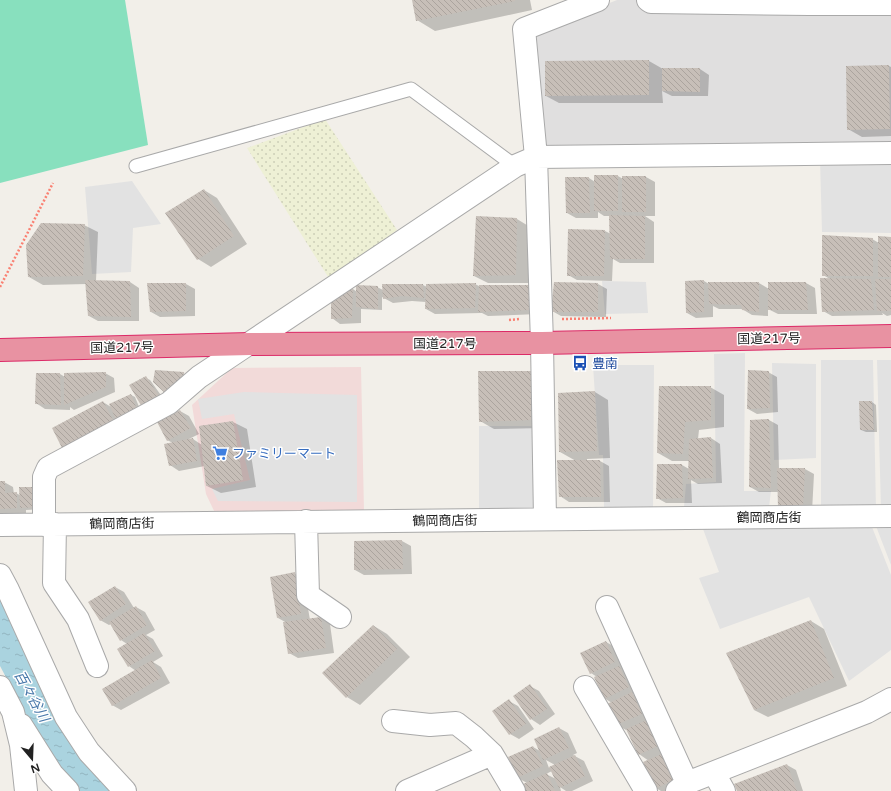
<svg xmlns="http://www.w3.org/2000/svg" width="891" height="791" font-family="'Varela Round','Noto Sans JP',sans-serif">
<defs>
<pattern id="farmland-dots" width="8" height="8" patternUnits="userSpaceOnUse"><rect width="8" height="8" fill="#eef0d5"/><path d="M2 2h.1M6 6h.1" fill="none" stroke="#ccceb7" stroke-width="1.8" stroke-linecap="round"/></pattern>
<pattern id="water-ripples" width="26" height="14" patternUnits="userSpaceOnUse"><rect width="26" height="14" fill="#aad3df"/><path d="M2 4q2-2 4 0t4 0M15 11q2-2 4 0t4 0" fill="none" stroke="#92b5bf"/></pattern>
<pattern id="building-back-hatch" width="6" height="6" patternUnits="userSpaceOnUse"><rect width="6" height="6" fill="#c7bfb8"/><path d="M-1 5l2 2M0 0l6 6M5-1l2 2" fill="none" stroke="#aba49e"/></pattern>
</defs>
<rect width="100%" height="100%" fill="#f2efe9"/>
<path fill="#e0dfdf" d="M617 0H891V147L542 150 532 34Z"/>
<path fill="#f2dad9" d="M361 367 364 512 216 515 206 494 192 405 232 368Z"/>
<path fill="url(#farmland-dots)" d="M325 119 397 230 330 280 247 148Z"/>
<path fill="#88e0be" d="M0 0H125L148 145 0 183Z"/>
<path fill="#e2e2e2" d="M891 158V233L822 232 820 159Z
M132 181 161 224 133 228 131 272 92 274 85 187Z
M602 281 646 282 648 313 605 314Z
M745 353 744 491H771L769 507H684L686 484 716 482 714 354Z
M821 360H873L876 510 821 508Z
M877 360H891V509H881Z
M772 363 816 364V458L774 460Z
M593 365H654L653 509 604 508 603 455H599Z
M244 392 357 395V502L218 501 212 489 250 480 234 414 202 419 198 399Z
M479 426H532L534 511 479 514Z
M874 521H891V565Z
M870 522 891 575V650L849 681 809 597 720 629 699 578 719 572 703 529Z"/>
<path fill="url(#water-ripples)" d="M0 599 116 791H75L41 743 0 666Z"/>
<path fill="#0003" fill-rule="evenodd" d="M413 0H530L532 10 435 31 417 20Z
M649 61 663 69H700L709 75 708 96H672L662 91 663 103H559L546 96Z
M889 66 891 67V136L862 137 848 129Z
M618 176 623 179 646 177 655 182V216H645L654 222V263H620L613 259 612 281 577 280 568 275 605 231 611 234 610 216H604L598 212V218H576L567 213 566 178H589L595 182Z
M204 190 217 198 247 244 211 267 198 259Z
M517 219 530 227 529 283H488L474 276Z
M84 225 98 232 96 281 130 282 139 288V321H98L89 316 87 284 43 285 29 277Z
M891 238V315L887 316 882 313 883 315 832 316 823 311 830 279 823 275 872 239 879 243Z
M704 281 709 284 759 283 769 289 806 283 815 288 817 314H778L768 309V316L752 315 742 309H719L713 306V317L696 318 687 313 686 282Z
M186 284 195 289V316L160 317 151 312Z
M475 284 479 286H529L539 314 488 316 482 313 435 314 426 309V302L412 301 393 303 382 297V310L361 309V323L340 324 332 318 353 289 357 292 377 287 383 290 423 285 427 287Z
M598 284 607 289 606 317 561 316 552 311Z
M530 372 544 379V428L494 429 480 421Z
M768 372 777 377 778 412 757 414 748 409Z
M105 373 114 378 115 392 74 410 70 407V410L45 409 36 403 37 374H60L65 377Z
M146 378 150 380 163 398 147 408Z
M710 387 724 395V427L699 430 698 439 711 438 720 444 722 483 698 484 691 480 692 503H666L657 498 682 465 689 469V461H672L658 453Z
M595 392 608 400 610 458 587 459V461H600L609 466 610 502H569L560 496 576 461 560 452Z
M131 395 135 397 142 414 72 454 103 402 111 407Z
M872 402 876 405 877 432H866L861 430Z
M180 411 189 416 199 434 187 440 193 439 202 445 200 426 233 422 247 429 256 487 221 493 207 486 205 466 179 471 170 465 173 443 167 440Z
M769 420 778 425 779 469H805L814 474 812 512 778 492H759L750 487Z
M0 482H4L13 487 14 494 16 493 44 509 26 510V513L0 514Z
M402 541 411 546 412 574 364 575 355 570V542Z
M294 573 303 579 310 620 321 618 330 624 334 653 298 658 289 653 287 623 278 618Z
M115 587 124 592 134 608 136 607 145 612 155 630 146 635 153 639 163 656 153 662 161 667 170 683 121 710 112 705 136 671 129 666 127 644 121 640 111 624 109 625 100 620Z
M811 621 824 629 847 686 768 717 754 710Z
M374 626 387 634 410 657 360 705 347 697Z
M606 642 615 647 624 667 622 668 628 672 638 692 633 694 641 699 684 784 669 791H661L656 788 649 761 639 754 628 729 626 730 617 725 612 703 604 698 597 677 591 673Z
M530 686 539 691 555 714 540 725 531 719 515 696Z
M509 701 518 706 534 729 519 739 510 734Z
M559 728 568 733 577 753 573 755 584 761 593 781 572 791H566L560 787 561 791H525L527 783 518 778 533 747 540 751ZM546 760 555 765 549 768ZM552 771 556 779 546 774Z
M787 765 796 770 803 791H738Z"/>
<path fill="url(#building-back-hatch)" d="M412 0H515V1L416 21Z
M649 60V95L545 96V61Z
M889 65 890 129 847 130 846 66Z
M662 68H700V92L662 91Z
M594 175H618V211H594Z
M622 176H646V212H622Z
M565 177H589L590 213H566Z
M204 189 234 236 197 260 165 213Z
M609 215 645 216V259H610Z
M476 216 517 218 516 275 473 276Z
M41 223 85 224 83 276 28 277 26 245Z
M568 229 605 230 604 276H567Z
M822 235 873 238V276H822Z
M878 236 891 237V277H878Z
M820 278 871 279 874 310 822 312Z
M875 279H891V311H877Z
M85 280 130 281 131 317 88 316Z
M704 280V312L686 313 685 281Z
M554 282 598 283V312H551Z
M708 282H759V312L742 310 741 305 709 304Z
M768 282H806L808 310H768Z
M147 283H186V311L150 312Z
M476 283 475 308 425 309 426 284Z
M382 284H423L424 298 402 296 383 299Z
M356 285 378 286V309L356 307Z
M479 285H530V310L478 312Z
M353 288 352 318 331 319V298Z
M155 370 184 372 185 382 166 394 153 382Z
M748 370 769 371 770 408 747 409Z
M478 371H531V420L479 422Z
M106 372V387L64 405V373Z
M36 373H60L61 405 35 404Z
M146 376 159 396 142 407 129 385Z
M659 386H711V420L685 422 683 454 657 453Z
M595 391 597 451 559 452 558 393Z
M131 394 138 412 117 422 109 404Z
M103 401 115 424 63 450 52 428Z
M859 401H872L874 430H860Z
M180 410 191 428 167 441 157 422Z
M769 419 771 488 749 487 750 420Z
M233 421 243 480 206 486 199 426Z
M711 437 713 478 688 479 689 439Z
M193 438 197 461 169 466 164 444Z
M557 460H600L601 497H559Z
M657 464H682L683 498 656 499Z
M777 468H805L803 507 778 508Z
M0 481H5V493L17 492V508L0 509Z
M19 487H40V507L20 508Z
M402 540 403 569 354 570V541Z
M295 572 301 614 277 618 270 577Z
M115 586 126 604 100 621 88 602Z
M136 606 147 625 120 641 109 622Z
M321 617 326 648 288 654 283 622Z
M811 620 834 678 754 710 726 653Z
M373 625 397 649 346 698 322 673Z
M144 633 155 651 128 667 117 649Z
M606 641 615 662 590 674 580 653Z
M152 660 161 678 112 706 102 689Z
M619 666 629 687 604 699 594 677Z
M530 684 547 709 530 720 513 696Z
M632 692 642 714 616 725 607 704Z
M509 699 526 724 509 735 492 711Z
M647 720 658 746 638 755 626 729Z
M559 727 569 748 543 760 534 739Z
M533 746 543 766 517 778 508 757Z
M664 753 675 779 655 789 643 762Z
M575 755 585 776 559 788 549 767Z
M787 764 797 791H737L734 784Z
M547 773 555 791H524L521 785Z"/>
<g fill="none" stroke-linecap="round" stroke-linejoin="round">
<g stroke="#a9a9a9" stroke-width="15">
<path id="lane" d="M136 166 411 89 515 166"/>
</g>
<g stroke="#a9a9a9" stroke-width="24">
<path id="street" d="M648 0 651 2 810 4H891
M545 519 542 343 536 157 524 29 598 0
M306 521 308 595 340 617
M55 524 54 583 78 619 97 666
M0 525 891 516
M44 525V477L48 468 169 403 199 377 515 166 536 157 891 153
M0 575 8 590 66 717 89 752 125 791
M607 607 687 783
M0 687 13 712 21 745 26 791
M585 687 646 791
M393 721 430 725 456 723 474 737 492 754 514 791
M21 725 52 774 68 791
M714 773 724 791
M407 791 492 754
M677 791 687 783 867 712 891 699"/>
</g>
<g stroke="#dc2a67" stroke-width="24">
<path id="highway" d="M0 350 250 344 542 343 891 336"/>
</g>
<path stroke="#fa8072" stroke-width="2.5" stroke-dasharray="2 2" stroke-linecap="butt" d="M0 287 53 183
M562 319 611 318
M509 320 520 319"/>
<use href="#lane" stroke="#fff" stroke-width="13"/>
<use href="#street" stroke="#fff" stroke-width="22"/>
<use href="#highway" stroke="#e892a2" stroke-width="22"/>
</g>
<defs>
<g id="bus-bare" transform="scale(1.2)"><path d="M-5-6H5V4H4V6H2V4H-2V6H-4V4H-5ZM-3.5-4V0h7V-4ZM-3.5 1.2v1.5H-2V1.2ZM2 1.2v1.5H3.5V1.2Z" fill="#1a4fb4" stroke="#fff" stroke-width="2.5" paint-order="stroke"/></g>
<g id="supermarket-bare" transform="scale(1.2)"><path d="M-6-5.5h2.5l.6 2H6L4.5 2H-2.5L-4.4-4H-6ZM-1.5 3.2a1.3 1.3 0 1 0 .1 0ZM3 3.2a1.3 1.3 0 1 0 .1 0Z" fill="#3f7fe0" stroke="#fff" stroke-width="2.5" paint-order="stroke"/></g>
</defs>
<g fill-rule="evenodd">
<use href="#bus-bare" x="580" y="363"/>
<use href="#supermarket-bare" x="220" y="453"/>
</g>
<g text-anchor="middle" stroke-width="3" stroke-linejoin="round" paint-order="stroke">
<g font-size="13" fill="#222" stroke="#fff">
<text transform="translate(769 338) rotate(-1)" y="5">国道217号</text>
<text x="445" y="348">国道217号</text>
<text transform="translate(122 347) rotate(-1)" y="5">国道217号</text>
<text x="769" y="522">鶴岡商店街</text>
<text transform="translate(445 520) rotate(-1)" y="5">鶴岡商店街</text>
<text transform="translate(122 523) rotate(-1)" y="5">鶴岡商店街</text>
</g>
<g font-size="13" fill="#164399" stroke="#fff" text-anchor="start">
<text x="592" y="368">豊南</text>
</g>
<g font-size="13" fill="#366cbe" stroke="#fff" text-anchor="start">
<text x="232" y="458">ファミリーマート</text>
</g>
<g font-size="14" font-style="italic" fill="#4a7aab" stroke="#fff">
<text transform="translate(32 696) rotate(61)" y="5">百々谷川</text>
</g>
</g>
<g transform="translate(32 759) rotate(161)" stroke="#ffffff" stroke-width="3" paint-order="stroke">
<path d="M0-3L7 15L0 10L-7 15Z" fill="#222222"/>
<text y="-6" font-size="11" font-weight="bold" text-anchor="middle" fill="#222222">N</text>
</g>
</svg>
